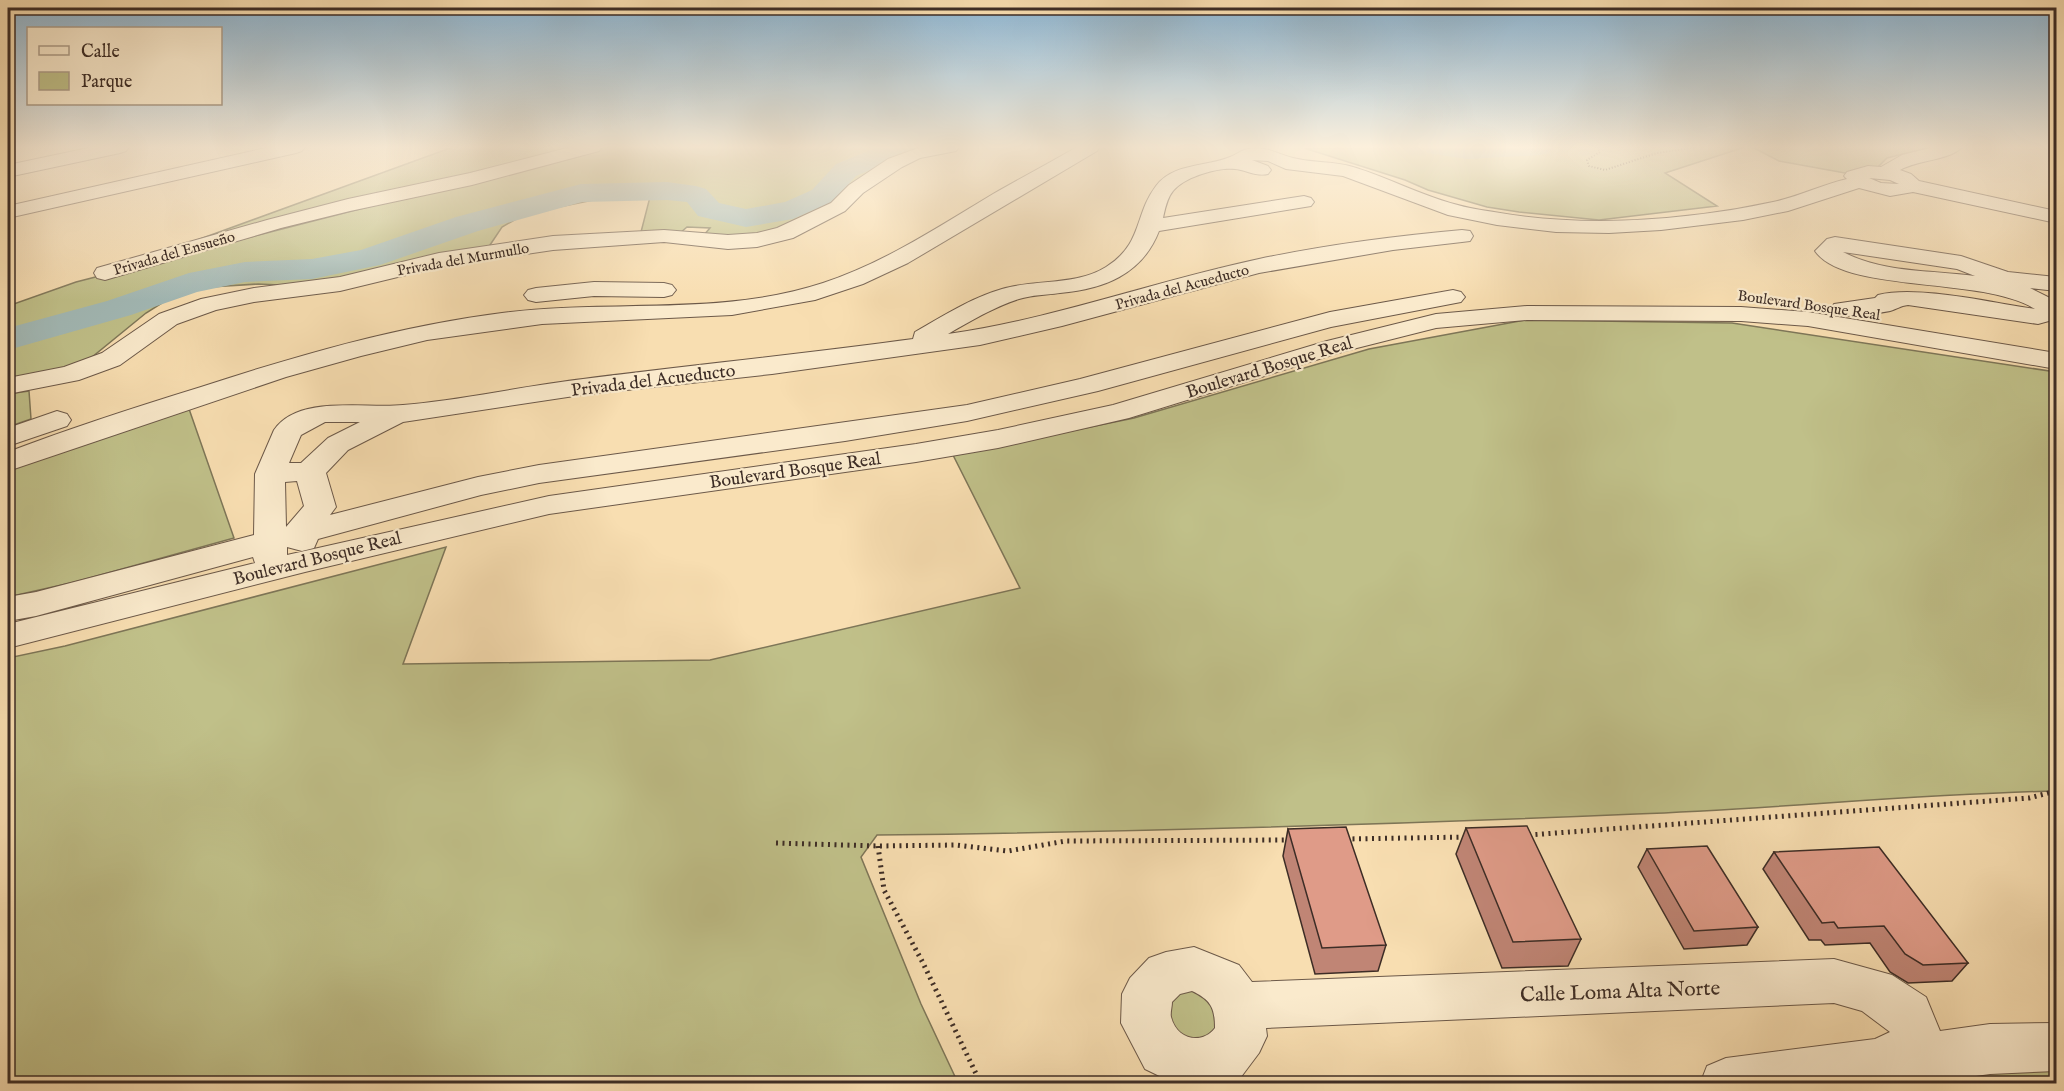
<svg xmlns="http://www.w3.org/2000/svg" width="2064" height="1091" font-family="'IM FELL English',serif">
<rect width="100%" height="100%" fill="#f8deb1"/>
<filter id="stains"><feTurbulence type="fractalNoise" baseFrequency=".00333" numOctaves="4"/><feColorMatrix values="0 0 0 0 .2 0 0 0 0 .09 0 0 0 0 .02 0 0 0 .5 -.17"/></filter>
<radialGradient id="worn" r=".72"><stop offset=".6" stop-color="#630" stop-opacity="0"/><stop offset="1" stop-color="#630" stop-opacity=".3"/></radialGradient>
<path fill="#c0c089" stroke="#7e7658" stroke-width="1.5" d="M453 147H580L167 251Z
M601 147H938L895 159 828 210 770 235 703 236 710 228 687 227 680 233 641 232 650 197H608L525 214 502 227 488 248 302 286 258 284 210 287 173 296 146 313 81 366 8 381V306L76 282Z
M1745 147 1665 173 1717 206 1599 220 1519 212 1487 207 1428 190 1405 180 1304 148Z
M1752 147H1931L1887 158 1877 168 1845 173 1779 161Z
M1525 320 1732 323 2056 372V791C1916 794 1776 809 1636 814 1383 825 1130 832 877 835L861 857 921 1004 958 1083 8 1084V658L65 646 446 547 403 664 710 660 1020 588 953 455 1134 418 1369 349Z
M29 391 31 419 8 427V394Z
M188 406 234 538 75 582 8 597V467L81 440Z
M1170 980 1233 1008 1193 1057 1155 997Z
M2056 1063V1083H1869Z"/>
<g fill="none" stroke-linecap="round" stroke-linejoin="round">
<path fill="#a2b9b6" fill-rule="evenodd" d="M878 147H915L911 153 856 176 832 202 793 219 746 227 698 216 687 202 667 200 582 202 478 231 380 265 312 279 245 282 197 292 131 315 8 350V328L107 301 189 273 245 262 312 259 361 250 456 217 581 184 667 182 696 186 706 189 719 203 746 209 785 202 812 190 836 164Z
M1423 147H1553L1549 153 1540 155 1468 159 1427 153Z"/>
<g stroke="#6c5949" stroke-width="2">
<path id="minor" d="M93 147H129L126 151 120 153 8 177V165Z
M270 147H305L302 151 296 153 8 218V206Z
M571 147H602L599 151 472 185 350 211 281 228 105 280 97 278 94 273 97 268 267 220 348 199 470 173Z
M921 147H959L956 151 920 158 902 167 863 193 845 211 793 238 757 247 728 249 664 242 553 250 439 267 340 291 254 302 216 310 177 324 120 365 79 380 8 394V378L64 367 102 353 159 314 201 299 254 288 340 277 439 253 553 236 664 230 728 235 757 233 777 228 831 203 849 185 888 159Z
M1077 147H1100L1097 151 908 263 863 284 815 300 732 315 542 324 427 340 361 356 286 377 8 471V452C71 428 136 407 201 387 299 355 399 326 502 313 608 299 720 317 823 283 884 263 938 227 993 194 1021 178 1049 163 1077 147Z
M1934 147H1962C1951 160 1917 160 1900 170L1911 174 1919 181 2056 211V223L1913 192 1890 196 1859 188 1788 211 1743 220 1661 230 1609 233 1556 232 1497 225 1448 215 1343 176 1286 169 1268 161 1252 160 1268 166 1271 170 1268 174C1256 177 1247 170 1235 169 1218 167 1184 177 1173 191 1167 198 1165 209 1163 218L1304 196 1311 198 1314 202 1311 206 1159 231C1142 275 1103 289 1060 293 1046 295 1032 295 1019 299 994 307 971 321 948 334 1054 319 1155 281 1259 259 1326 245 1394 236 1462 230L1470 231 1473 236 1470 241 1462 242 1393 250 1259 273 1062 326 980 345 772 374 581 395 403 422 348 450 326 473 336 507 330 515 478 477 539 465 967 405 1080 379 1330 312 1453 290 1461 292 1465 297 1461 302 1331 327 1098 391 967 421 845 441 539 483 481 495 318 539 314 548 302 551 287 547V555L549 496 916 444 998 430 1113 405 1327 341 1436 314 1527 306 1741 307 1808 312 2056 353V369L1808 326 1741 321 1527 320 1436 328 1345 351 1129 418 998 448 916 462 549 514 305 572 8 648V624L255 563 253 557 36 616 8 621V597L36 592 254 535 255 474 274 430C299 394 365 409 403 405 463 400 523 386 583 379 693 365 803 354 913 339L915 332C943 316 971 298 1002 289 1035 279 1076 286 1106 267 1143 244 1134 215 1156 186 1173 163 1206 167 1230 157 1236 155 1241 150 1248 149 1268 146 1276 154 1293 158 1312 163 1334 161 1353 167 1387 177 1420 195 1454 204 1467 208 1481 210 1494 212 1583 228 1685 221 1773 202 1798 197 1821 185 1847 179L1844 176 1847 172 1868 166 1881 167 1902 155ZM1869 178 1890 180 1899 184 1881 183ZM325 422H360L328 438 301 463H289L301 435ZM297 481 304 506 286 527 285 482Z
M1835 237 1961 256 2008 272 2056 277V291L2030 288 2056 301V319L2038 324 1908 305C1900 306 1897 309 1890 311 1873 314 1851 318 1834 314L1831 309 1834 304 1875 298 1878 295C1918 285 1992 303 2035 309 1983 276 1845 294 1815 251L1827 239ZM1843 252 1957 269 1975 276C1931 270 1883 273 1843 252Z
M594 282 664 283 672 285 676 290 672 295 664 297 594 296 536 302 528 300 524 295 528 290 536 288Z
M57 411 67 414 71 420 67 426 8 446V428Z
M1194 947 1239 965 1252 982 1834 959 1892 975 1926 997 1940 1031 1990 1024 2056 1023V1071L1990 1074 1919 1084H1700L1707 1066 1726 1058 1875 1039 1890 1032 1862 1011 1834 1003 1266 1028 1267 1036 1259 1053 1241 1077 1224 1084H1176L1145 1069 1121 1023 1122 994 1130 978 1149 958 1166 952ZM1192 991C1211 1000 1215 1008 1215 1028 1202 1045 1177 1040 1171 1017 1170 1013 1172 1007 1172 1002L1180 994Z"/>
</g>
<path stroke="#3d2d26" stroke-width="2" stroke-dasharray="1 2" stroke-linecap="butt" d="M1597 147 1600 152 1587 160 1589 166 1605 170 1657 153 1698 147"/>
<path stroke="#3d2d26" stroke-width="5" stroke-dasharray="2 4.5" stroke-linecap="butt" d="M1529 835 2029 798 2056 791
M1346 839 1467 837
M776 843 878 846 955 845 1008 851 1066 841 1290 840
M878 846 884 890 923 963 981 1084"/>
<use href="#minor" fill="#faeacc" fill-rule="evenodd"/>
</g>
<path fill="#c08575" stroke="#3d2d26" stroke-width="1.5" d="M1466 828 1581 939 1568 966 1502 968 1456 854Z
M1288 829 1386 945 1378 971 1315 974 1283 856Z
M1647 849 1758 927 1747 945 1684 949 1638 867Z
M1774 852 1968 963 1952 981 1908 983 1890 972 1870 943 1825 945 1821 940H1809L1763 869Z"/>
<path fill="#df9b88" stroke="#3d2d26" stroke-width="1.5" d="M1527 826 1581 939 1513 942 1466 828Z
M1346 827 1386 945 1322 948 1288 829Z
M1707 846 1758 927 1694 931 1647 849Z
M1879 847 1968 963 1923 965 1905 954 1884 926 1838 928 1834 922 1822 923 1774 852Z"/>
<linearGradient id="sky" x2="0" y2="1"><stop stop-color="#8cb6d4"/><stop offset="0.49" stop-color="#fcf0dc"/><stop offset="1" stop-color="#fcf0dc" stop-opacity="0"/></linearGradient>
<rect width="2064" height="300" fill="url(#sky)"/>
<g text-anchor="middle" stroke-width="4.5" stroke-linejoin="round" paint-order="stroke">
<g font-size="15" fill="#3d2d26" stroke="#faeacc">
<text transform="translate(174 253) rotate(-16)" y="5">Privada del Ensueño</text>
<text transform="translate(463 259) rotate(-10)" y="5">Privada del Murmullo</text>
<text transform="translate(1182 287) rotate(-15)" y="5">Privada del Acueducto</text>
<text transform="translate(1809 305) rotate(8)" y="5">Boulevard Bosque Real</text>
</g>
<g font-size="18" fill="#3d2d26" stroke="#faeacc">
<text transform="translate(1269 367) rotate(-17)" y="6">Boulevard Bosque Real</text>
<text transform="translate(653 380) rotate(-7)" y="6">Privada del Acueducto</text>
<text transform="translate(795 470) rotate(-8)" y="6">Boulevard Bosque Real</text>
<text transform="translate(317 558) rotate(-14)" y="6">Boulevard Bosque Real</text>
</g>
<g font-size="21" fill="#3d2d26" stroke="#faeacc">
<text transform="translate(1620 991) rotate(-2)" y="7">Calle Loma Alta Norte</text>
</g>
</g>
<rect width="2064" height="1091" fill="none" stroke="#f8deb1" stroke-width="30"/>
<rect x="9" y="9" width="2046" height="1073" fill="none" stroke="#3d2d26" stroke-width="3"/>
<rect x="15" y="15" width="2034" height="1061" fill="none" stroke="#3d2d26" stroke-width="1.5"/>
<rect x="27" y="27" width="195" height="78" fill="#faeacc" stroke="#ae9e8a" stroke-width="1.5"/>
<rect x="39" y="46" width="30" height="9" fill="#faeacc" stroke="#ae9e8a" stroke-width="1.5"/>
<text x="81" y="57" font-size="18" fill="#3d2d26">Calle</text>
<rect x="39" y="72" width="30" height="18" fill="#c0c089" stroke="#ae9e8a" stroke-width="1.5"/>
<text x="81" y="87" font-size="18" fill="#3d2d26">Parque</text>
<rect width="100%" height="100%" filter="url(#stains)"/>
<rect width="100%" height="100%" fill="url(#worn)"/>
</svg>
